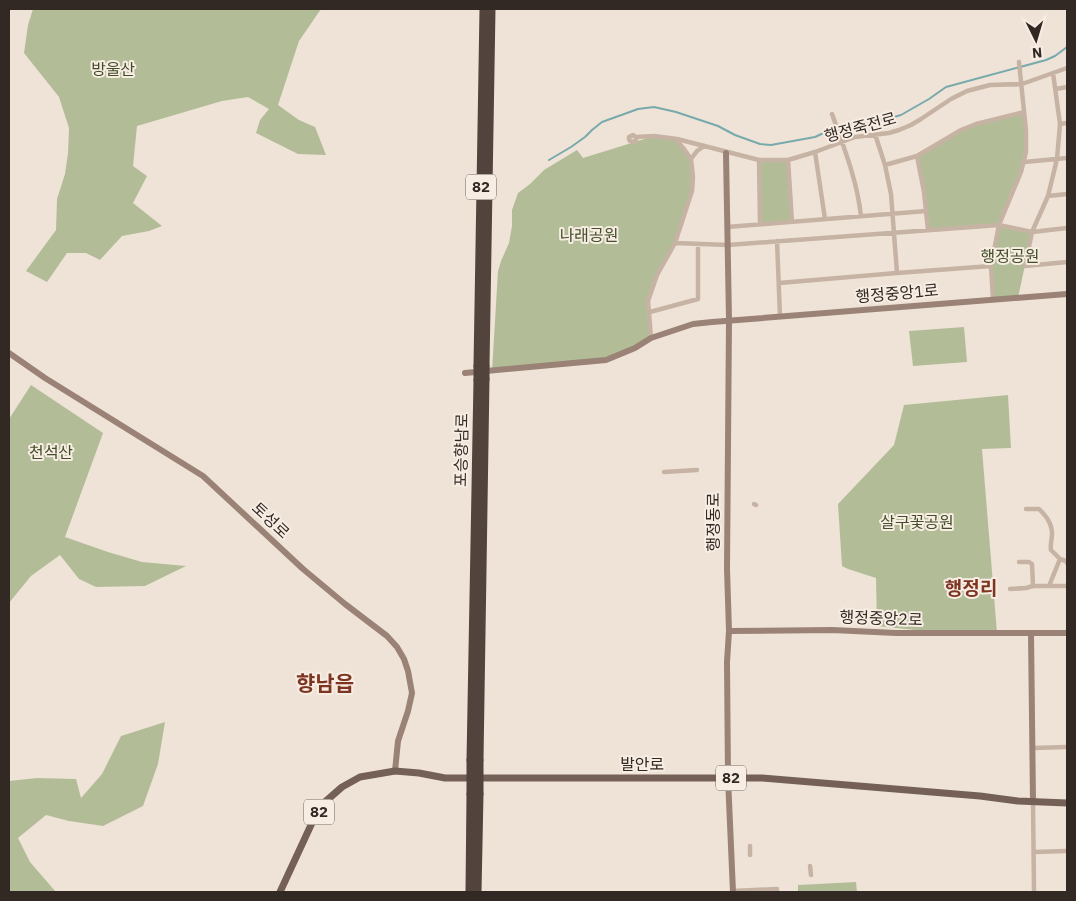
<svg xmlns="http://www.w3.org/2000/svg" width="1076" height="901" font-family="'IBM Plex Sans','Noto Sans KR',sans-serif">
<rect width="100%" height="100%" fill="#efe3d7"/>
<path fill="#b2bd98" d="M33 9H321L299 41 278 105 299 120 315 127 326 155 298 154 256 133 260 120 269 109 248 97 222 101 137 126 133 166 147 176 133 203 162 226 149 231 122 236 100 260 86 253H67L47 282 26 271 56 230 57 199 65 174 68 153 69 128 59 97 24 53 28 25Z
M1024 112V162L1000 224 1032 232 1018 298 993 299 991 266 999 225 928 230 917 156 961 130Z
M654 136 674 138 691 159 692 191 675 243 667 256 648 301 651 338 606 360 492 371 498 271 501 261 509 243 512 226V210L518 193 530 184 544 170 577 150 583 158Z
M759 160H788L792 222 760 224Z
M964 327 967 362 913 366 909 331Z
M31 385 103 433 65 537 108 552 142 562 186 566 145 586 96 587 79 579 60 555 31 576 9 603V419Z
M1008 395 1011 448 982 449 997 633 954 634 877 626 876 578 848 569 842 566 838 504 894 445 904 405Z
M165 722 158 764 143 806 103 826 69 821 46 815 18 838 30 862 56 892H9V781L37 778 76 779 81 798 102 774 121 736Z
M856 882 857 892H798V885Z"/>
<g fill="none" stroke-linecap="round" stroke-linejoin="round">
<path stroke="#78aaab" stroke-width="2" d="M549 160 571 147 585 137 592 130 602 122 638 109 654 107 676 112 718 126 735 135 760 144 771 145 815 137 830 130 853 123 887 119 901 115 929 99 946 87 1046 60 1055 56 1067 47"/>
<path stroke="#c6b3a4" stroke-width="4.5" d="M1053 73 1060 124 1057 159 1048 196 1032 232 1025 266 1067 262
M1056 89 1067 87
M832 114C844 148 857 180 861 216
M1060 124 1067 123
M875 134 885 165 917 156
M636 137V141L634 142 630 141 629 139V137L633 135 636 137 654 136 677 139 759 160H788L815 152 855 137 889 133 899 130 911 125 921 119 951 99 967 91 990 85 1022 84 1067 68
M675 139 684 149 691 159
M815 152 825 219
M759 160 760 224
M788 160 792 222
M1024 162 1067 158
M885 165 891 194 897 273 991 266
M1048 196 1067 194
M727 227 926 211
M928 230 924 192 917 156 961 130 976 124 1024 112
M777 241 780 316
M675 243 728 245 999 225 1032 232 1067 228
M779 283 897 273
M993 299 991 266 999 225 1021 172 1026 152V131L1019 62
M650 312 698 299V244
M651 338 648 301 657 275 675 243 692 191 693 177 691 159 697 151 704 146
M664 472 697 470
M754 504 756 505
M1026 509H1039C1046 516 1052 523 1052 534 1052 539 1050 545 1051 550L1060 559 1049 586
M1060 559 1066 561 1067 563
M1019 562H1029L1032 564 1033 586
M1010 589 1026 588 1033 586H1067
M1033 748 1067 747
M1033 802 1034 892
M750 846V855
M1034 852 1067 851
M810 866 811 875
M733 891 777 889V892"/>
<path stroke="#9a8276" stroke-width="6" d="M726 153 729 320 727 569 729 631 727 662 728 778 733 892
M9 353 45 378 203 476 303 569 345 604 387 636 397 647 404 659 408 671 412 693 408 711 398 741 395 771
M465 373 606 360 635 348 651 338 693 324 712 322 1067 294
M729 631 832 630 896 633H1067
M1031 633 1033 802"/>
<path stroke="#746057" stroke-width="7" d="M280 892 311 825 326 801 342 787 360 777 395 771 419 773 445 778H762L980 796 1018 801 1067 803"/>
<path stroke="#53433d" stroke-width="9" d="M478 366 484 9
M485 366 491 9
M471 760 478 380
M479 760 485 379
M470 892 471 794
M477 892 479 794"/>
<path stroke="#53433d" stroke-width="9" d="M478 366V380
M485 379V366
M471 794V760
M479 794V760"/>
</g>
<g text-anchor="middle" stroke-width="4" stroke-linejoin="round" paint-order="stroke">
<g fill="#f7ede3" stroke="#6d645e" stroke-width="1">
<rect x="466" y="174.5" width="30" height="25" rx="4"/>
<rect x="716" y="765.5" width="30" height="25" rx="4"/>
<rect x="304" y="799.5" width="30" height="25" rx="4"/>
</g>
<g font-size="15" font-weight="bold" fill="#322925">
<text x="481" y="192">82</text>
<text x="731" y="783">82</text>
<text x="319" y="817">82</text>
</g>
<g font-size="16" fill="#434f2a" stroke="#f7ede3">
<text x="113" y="75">방울산</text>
<text x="589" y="241">나래공원</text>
<text x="1010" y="262">행정공원</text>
<text x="51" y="458">천석산</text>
<text x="917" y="528">살구꽃공원</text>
</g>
<g font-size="16" fill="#322925" stroke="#f7ede3">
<text transform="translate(860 127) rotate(-15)" y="6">행정죽전로</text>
<text transform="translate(897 293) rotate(-5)" y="6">행정중앙1로</text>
<text transform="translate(461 450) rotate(-89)" y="6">포승향남로</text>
<text transform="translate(271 520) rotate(43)" y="6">토성로</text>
<text transform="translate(713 522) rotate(-90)" y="6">행정동로</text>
<text transform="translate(881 618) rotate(2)" y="6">행정중앙2로</text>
<text x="642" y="770">발안로</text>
</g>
<g font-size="19" font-weight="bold" fill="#7d3522" stroke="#f7ede3">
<text x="971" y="595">행정리</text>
</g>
<g font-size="21" font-weight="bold" fill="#7d3522" stroke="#f7ede3">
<text x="325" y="691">향남읍</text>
</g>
</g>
<rect width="1076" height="901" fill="none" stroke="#322925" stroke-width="20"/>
<g transform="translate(1036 40) rotate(175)" stroke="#f7ede3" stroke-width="4" paint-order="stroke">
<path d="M0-4L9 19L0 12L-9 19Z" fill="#322925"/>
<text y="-8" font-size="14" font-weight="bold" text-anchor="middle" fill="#322925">N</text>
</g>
</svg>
